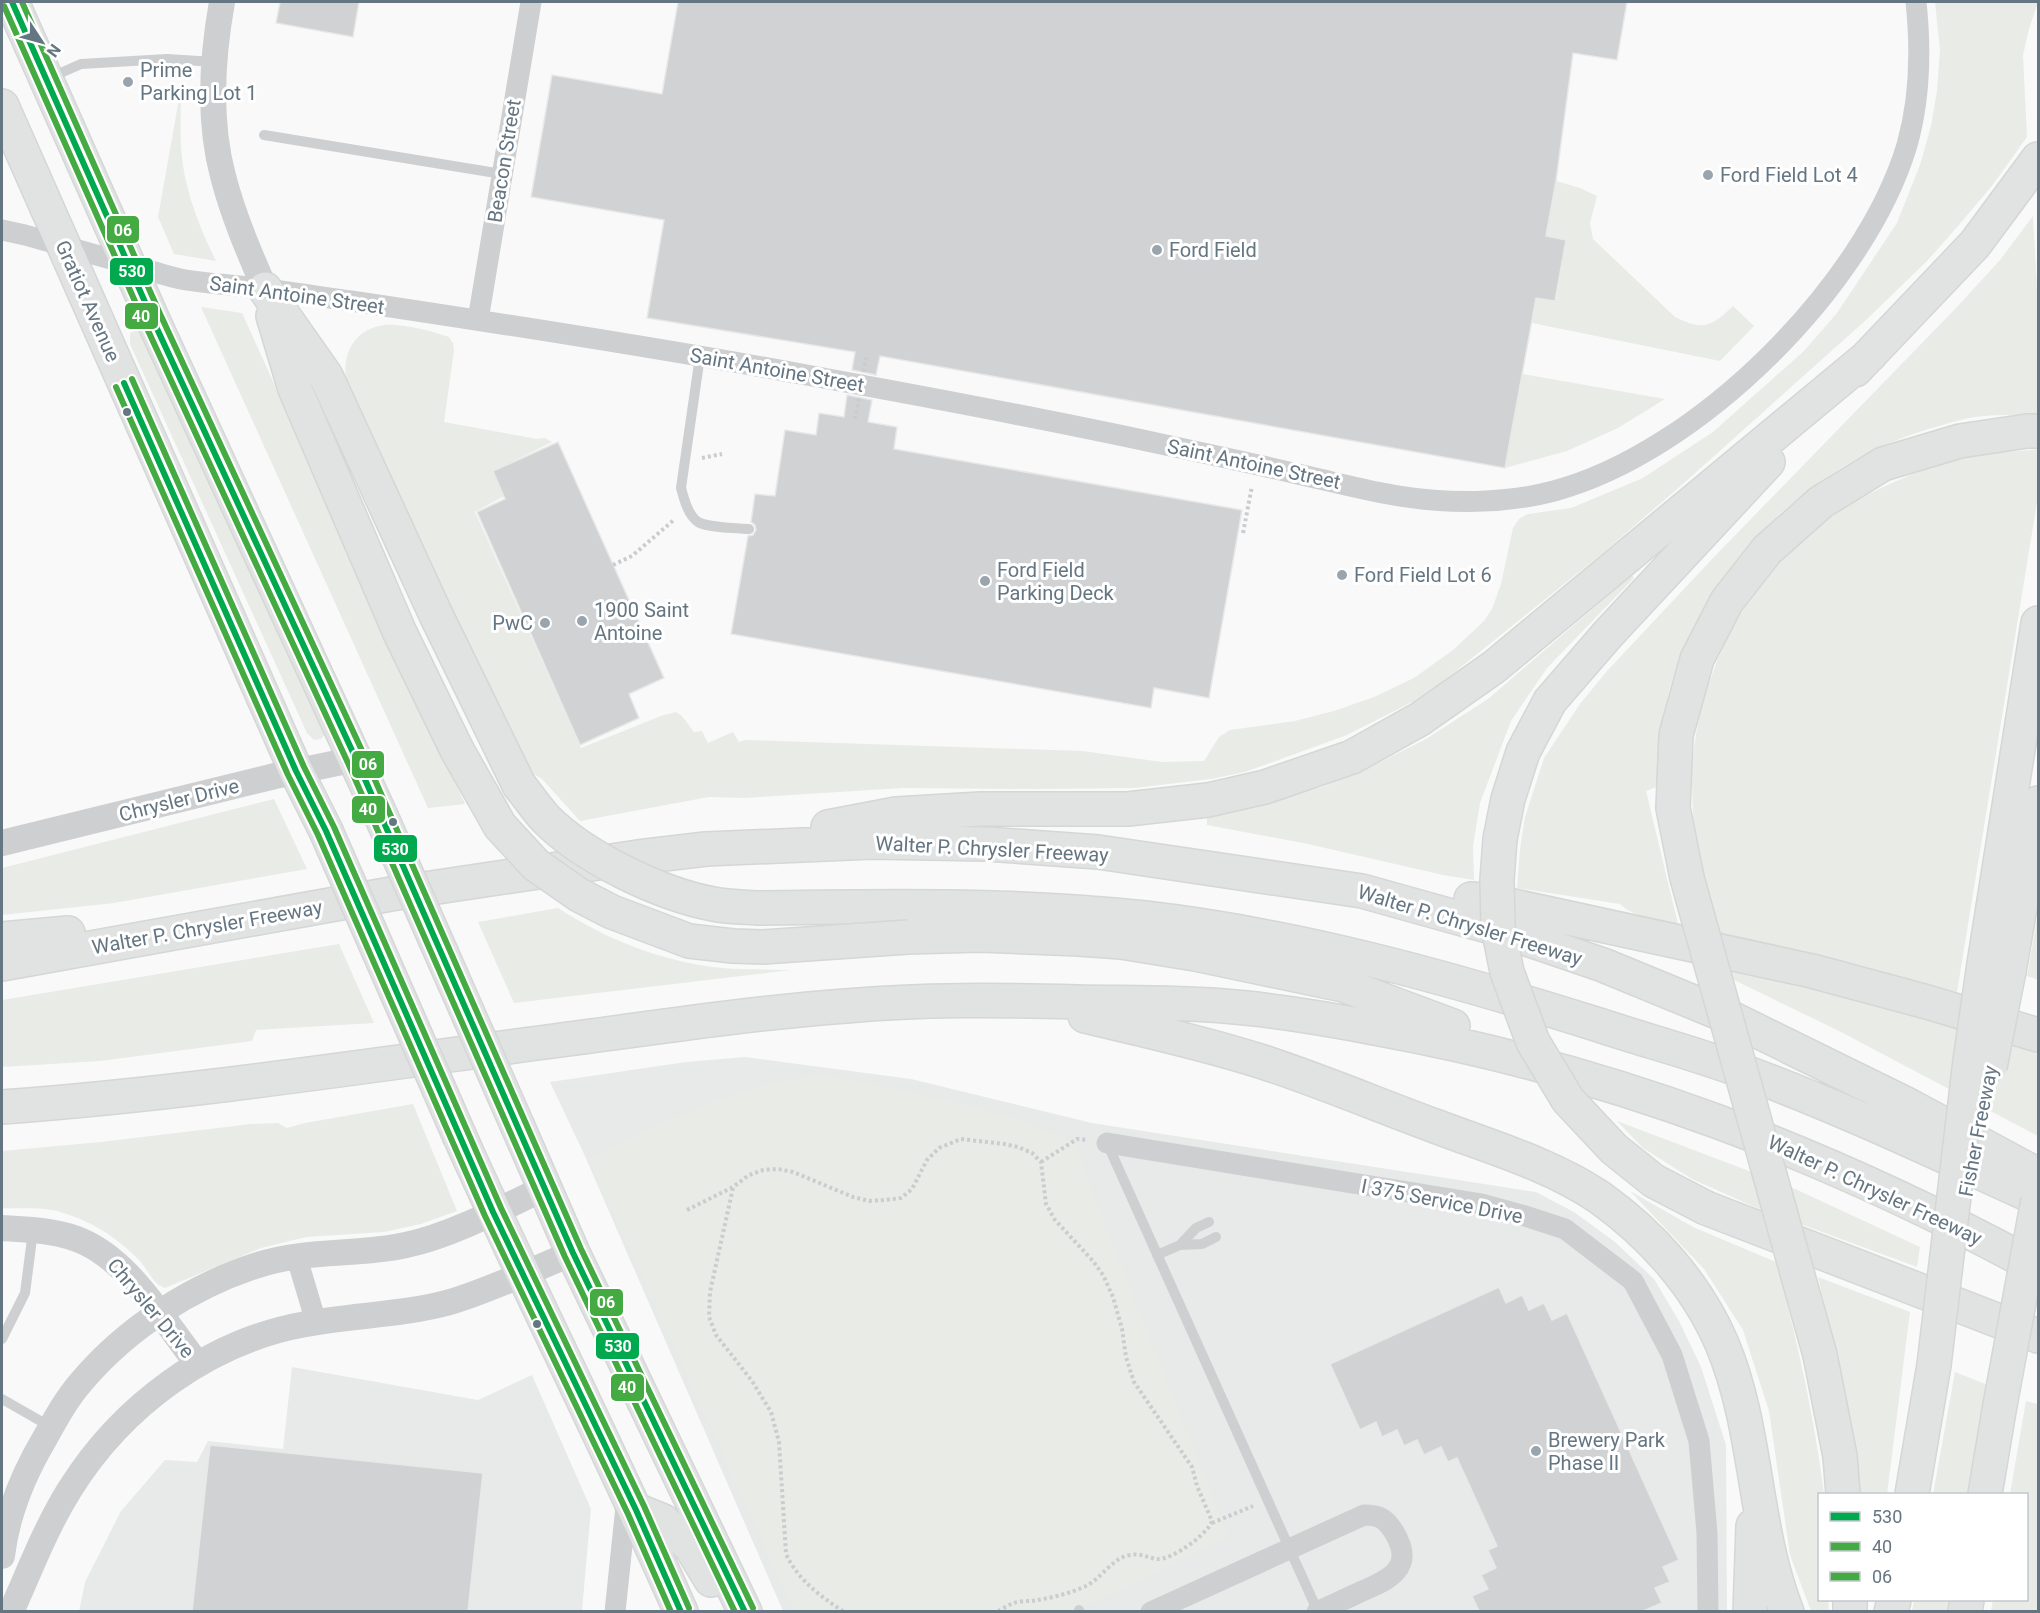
<svg xmlns="http://www.w3.org/2000/svg" width="2040" height="1613" font-family="Roboto,sans-serif">
<rect width="100%" height="100%" fill="#f9f9f9"/>
<path fill="#e8e9e9" d="M745 1057 911 1079 1092 1123 1536 1192 1574 1212 1615 1242 1654 1279 1679 1321 1701 1367 1726 1445 1727 1611H783L584 1154 550 1082 686 1062Z
M292 1367 478 1400 532 1375 591 1509 582 1611 79 1612 85 1582 121 1511 165 1460 197 1462 208 1441 283 1449Z"/>
<path fill="#e8ebe6" d="M1935 2H2038L2029 29 2023 55 2027 137 1991 187 1958 226 1927 261 1866 320 1684 483 1604 552 1441 683 1414 701 1347 735 1245 772 1211 779 1134 788 1034 789 903 788 744 798 709 797 580 821 542 779 532 773 515 749 348 389C340 360 350 330 384 325 401 323 432 331 449 337L453 343 454 351 444 422 537 439 545 438 552 442 493 471 504 496 475 512 581 748 661 716 676 712 682 716 694 732 702 731 708 743 733 732 739 742 745 740 1082 751 1162 762 1204 761 1219 737 1230 730 1295 721 1334 711 1374 697 1414 678 1453 650 1484 621 1492 609 1501 584 1513 528 1519 519 1528 514 1571 508 1643 478 1713 432 1804 351 1837 313 1897 223 1920 165 1931 126 1937 91 1940 50Z
M181 88C181 107 180 126 181 145 183 186 198 224 216 261L174 254 158 217Z
M1556 181 1580 188 1597 196 1590 223 1593 239 1675 317C1703 331 1711 327 1733 306L1754 326 1720 361 1532 323 1536 298 1556 301 1566 240 1546 236Z
M2033 216 2038 306V414C2017 415 1996 414 1975 417 1957 420 1939 426 1922 431 1802 470 1704 569 1669 691 1661 722 1661 754 1659 786L1646 791 1678 924C1658 921 1635 918 1620 904L1517 888 1520 849 1525 817 1537 780 1544 758 1580 704 1607 671 1714 557 1956 308 2000 260Z
M201 307 242 313 465 804 428 808Z
M145 327 327 732 321 739 314 740 307 733 130 344V333Z
M1522 374 1665 399 1618 428 1567 451 1505 468Z
M2038 449 2037 502 1957 992 1859 965 1722 938C1714 916 1703 893 1697 870 1694 859 1695 845 1694 833 1692 798 1690 764 1697 729 1725 588 1819 497 1957 460 1983 453 2011 452 2038 449Z
M1632 575 1634 578 1547 668 1511 721 1480 803 1473 846 1474 880 1443 875 1308 844 1207 825V818L1322 787 1356 774 1426 739 1488 699Z
M274 799 307 869 114 903 2 915V868Z
M558 908C608 940 662 962 722 968 745 970 768 969 791 970L514 1003 478 922Z
M2038 913V980L2027 976Z
M339 944 374 1023 256 1030 252 1041 100 1061 2 1067V1000Z
M1728 966 2038 1046V1136L1841 1032 1734 980Z
M826 1075C894 1089 964 1102 1031 1124 1046 1130 1062 1138 1077 1145L1087 1180 1228 1536 1075 1611H794L588 1158C649 1130 710 1098 776 1082 792 1078 809 1077 826 1075Z
M413 1104 457 1211 421 1224 384 1232 306 1237 261 1248 165 1288C152 1284 147 1267 137 1258 115 1236 88 1219 57 1211 40 1207 19 1209 2 1208V1151L101 1142 251 1124 278 1123 287 1128 305 1123Z
M1617 1121 1791 1187 1920 1247 1917 1267 1757 1208 1692 1179 1643 1148Z
M1630 1191 1693 1227 1776 1262C1797 1339 1814 1415 1824 1494H1820V1600H1828L1829 1611H1811L1790 1555 1769 1411 1743 1330 1704 1269Z
M1818 1277 1910 1312 1887 1494H1858L1842 1380Z
M1955 1372 1988 1385 1969 1494H1933Z
M2038 1398V1611H1991L1993 1600H2026V1494H2010L2026 1401 2037 1404Z
M1914 1600H1950L1948 1611H1912Z"/>
<path fill="#d0d2d3" stroke="#e8e8e8" stroke-width="1.5" d="M280 2H359L353 37 276 23Z
M678 2H1627L1617 60 1573 53 1556 181 1546 236 1566 240 1555 301 1536 298 1505 468 880 356 876 375 852 370 855 352 647 318 664 220 531 197 552 75 662 94Z
M847 395 872 400 868 422 897 427 894 449 1242 510 1209 698 1154 688 1151 708 731 634 748 536 753 535 756 530 755 525 751 522 755 494 775 496 785 430 816 435 819 413 844 417Z
M558 442 664 678 629 694 639 718 580 745 477 512 505 499 493 471Z
M1499 1287 1506 1303 1522 1295 1529 1310 1544 1303 1552 1320 1567 1313 1679 1560 1663 1567 1670 1582 1655 1588 1662 1603 1643 1611H1479L1472 1596 1488 1589 1481 1575 1496 1568 1488 1550 1497 1546 1457 1458 1448 1462 1441 1447 1424 1455 1417 1440 1404 1446 1397 1430 1382 1437 1376 1422 1360 1430 1330 1364Z
M210 1445 483 1473 468 1611H192Z"/>
<g fill="none" stroke-linecap="round" stroke-linejoin="round">
<g stroke="#d5d6d7" stroke-width="36">
<path id="primary" d="M12 2 153 320 381 816
M2 106 296 771 326 831
M518 1127 573 1253 745 1612
M460 1137C531 1296 611 1452 681 1612
M636 1510 663 1521 691 1547 711 1580"/>
</g>
<g stroke="#d5d6d6" stroke-width="36">
<path id="motorway" d="M265 289 326 376 436 615 519 785
M273 316 295 389 400 633 457 750
M1855 370 1975 244 2038 159
M828 827 896 814 981 809H1128L1208 800 1265 787 1352 757 1420 719 1494 667 1870 355
M1500 839 1508 799 1523 752 1550 701 1608 634 1768 462
M1687 878 1673 808 1676 735 1697 659 1727 601 1767 550 1821 502 1883 464 1960 441 2027 431H2038
M1471 899 1486 900 1812 971 1927 1002 2038 1035
M759 908C888 906 1017 904 1145 918 1300 936 1450 978 1599 1025 1647 1041 1697 1054 1745 1072 1845 1109 1941 1155 2038 1199
M908 937 980 935 1079 939 1121 942 1195 954 1343 985 1453 1026
M2 939 68 933
M2 964 391 894 638 857 706 849 873 842 986 844 1098 852 1362 891 1498 929 1603 965 1727 1016 1910 1106 2038 1175
M1984 964 2038 623
M2009 971 2038 803
M1085 1016C1144 1030 1204 1043 1263 1062 1321 1081 1378 1105 1435 1126 1490 1147 1550 1164 1599 1197 1651 1234 1697 1285 1722 1344 1758 1429 1753 1526 1787 1612
M2 1107C204 1092 405 1060 606 1034 686 1023 766 1012 846 1006 923 999 1000 1000 1077 1002 1126 1003 1176 1002 1224 1006 1276 1010 1329 1019 1380 1029 1616 1072 1827 1154 2038 1268
M1706 1208 2038 1336
M1820 1355 1840 1456 1843 1494
M1912 1494 1934 1365
M1985 1494 2000 1405
M1750 1612 1753 1526
M1850 1612V1600
M1891 1612 1894 1600
M1965 1612 1967 1600"/>
</g>
<path stroke="#cbcccd" stroke-width="4" stroke-dasharray="3 3" stroke-linecap="butt" d="M702 458 722 454
M1243 533 1252 486
M613 565 632 556 675 519
M1041 1162 1077 1139 1087 1140
M733 1188 710 1292 709 1317 716 1335 752 1381 771 1412 779 1442 786 1554C798 1580 820 1596 844 1612
M687 1210 733 1187 749 1175 763 1170 778 1169 793 1172 853 1197 869 1201 884 1200 901 1198 912 1189 927 1160 939 1148 961 1139 1004 1144 1018 1147 1032 1153 1041 1162 1046 1204 1055 1220 1093 1261 1103 1275 1113 1297 1122 1329 1126 1357 1134 1382 1192 1467 1197 1486 1212 1521C1209 1533 1171 1561 1157 1559 1148 1558 1141 1553 1130 1555 1112 1558 1102 1578 1086 1586 1069 1594 1050 1598 1032 1601 1026 1601 1019 1601 1014 1603 1008 1605 1002 1609 997 1612
M1212 1523 1253 1506"/>
<path stroke="#cecfd0" stroke-width="10" d="M49 78 81 64 167 59 215 62
M264 135 502 174
M700 356 681 488C684 499 688 515 698 522 709 528 736 528 749 529
M1107 1143 1318 1612
M1180 1245 1196 1228 1209 1222
M1157 1255 1180 1245 1202 1244 1216 1237
M2 1339 25 1293 33 1231
M2 1399 51 1427
M1079 1610 1080 1612"/>
<path stroke="#cecfd0" stroke-width="21" d="M2 230 25 235C61 245 97 255 132 265 150 270 168 277 186 280 211 284 237 285 263 289 292 292 322 297 351 301 505 324 659 348 812 376 928 397 1045 419 1161 444 1208 454 1255 464 1302 475 1334 482 1367 491 1399 496 1449 504 1505 504 1554 491 1697 453 1865 286 1907 145 1920 99 1921 49 1916 2
M478 320 531 2
M1107 1143 1482 1204 1522 1215 1565 1229 1633 1281 1672 1355 1699 1441 1707 1533 1708 1612
M296 1255 316 1322
M615 1612 627 1497
M1151 1612 1364 1515C1380 1515 1386 1519 1394 1532 1416 1568 1389 1580 1360 1592 1346 1599 1331 1605 1317 1612"/>
<path stroke="#cecfd0" stroke-width="26" d="M222 2C212 58 208 120 223 176 233 215 249 252 265 289
M2 843 275 776 356 759
M2 1228C29 1230 58 1230 84 1242 132 1264 165 1323 197 1363
M2 1556C7 1513 23 1475 45 1438 56 1418 67 1398 82 1381 127 1328 192 1286 258 1265 307 1249 357 1256 406 1245 450 1236 503 1208 544 1188
M11 1612C30 1570 46 1527 70 1489 122 1406 209 1341 306 1324 354 1315 403 1315 450 1302 491 1290 534 1269 573 1253"/>
<use href="#primary" stroke="#e1e2e2" stroke-width="33"/>
<use href="#motorway" stroke="#e1e2e2" stroke-width="33"/>
<g stroke="#d5d6d7" stroke-width="36" stroke-linecap="butt">
<path id="primary-bridge" d="M381 816 518 1127
M326 831 460 1137"/>
</g>
<g stroke="#d5d6d6" stroke-width="36" stroke-linecap="butt">
<path id="motorway-bridge" d="M457 750 500 826 536 865 579 895 612 912 689 941 733 946 763 947 908 937
M519 785C528 796 536 808 545 818 583 857 660 894 713 904 728 907 744 907 759 908
M1500 839 1497 880 1498 927 1507 972 1533 1042 1568 1100 1614 1149 1654 1181 1706 1208
M1687 878 1820 1355
M1990 1067 2009 971
M1934 1365 1970 1061 1984 964
M2000 1405 2038 1200"/>
</g>
<path stroke="#cbcccd" stroke-width="4" stroke-dasharray="3 3" stroke-linecap="butt" d="M855 419 867 354"/>
<use href="#primary-bridge" stroke="#e1e2e2" stroke-width="33"/>
<use href="#motorway-bridge" stroke="#e1e2e2" stroke-width="33"/>
<g stroke="#fff" stroke-width="10">
<path id="bus-1" d="M12 2 153 320 356 759 573 1253 745 1612
M124 383 296 771 326 831 493 1212 636 1510 681 1612"/>
</g>
<g stroke="#fff" stroke-width="10">
<path id="bus-2" d="M4 6 145 324 348 763 565 1257 735 1612
M116 387 288 775 318 835 485 1216 628 1514 671 1612"/>
</g>
<g stroke="#fff" stroke-width="10">
<path id="bus-3" d="M22 2 161 316 364 755 581 1249 753 1608
M132 379 304 767 334 827 501 1208 644 1506 689 1608"/>
</g>
<use href="#bus-1" stroke="#00a94e" stroke-width="6"/>
<use href="#bus-2" stroke="#44aa42" stroke-width="6"/>
<use href="#bus-3" stroke="#44aa42" stroke-width="6"/>
</g>
<g fill="#99a4ac" stroke="#fff" stroke-width="2">
<circle cx="128" cy="82" r="6"/>
<circle cx="1708" cy="175" r="6"/>
<circle cx="1157" cy="250" r="6"/>
<circle cx="1342" cy="575" r="6"/>
<circle cx="985" cy="581" r="6"/>
<circle cx="582" cy="621" r="6"/>
<circle cx="545" cy="623" r="6"/>
<circle cx="1536" cy="1451" r="6"/>
</g>
<g fill="#657683" stroke="#fff" stroke-width="2">
<circle cx="127" cy="412" r="5"/>
<circle cx="393" cy="822" r="5"/>
<circle cx="537" cy="1324" r="5"/>
</g>
<g text-anchor="middle" stroke-width="6" stroke-linejoin="round" paint-order="stroke">
<g font-size="20" fill="#657683" stroke="#fff" text-anchor="start">
<text x="140" y="77">Prime<tspan x="140" dy="23">Parking Lot 1</tspan></text>
<text x="1720" y="182">Ford Field Lot 4</text>
<text x="1169" y="257">Ford Field</text>
<text x="997" y="577">Ford Field<tspan x="997" dy="23">Parking Deck</tspan></text>
<text x="1354" y="582">Ford Field Lot 6</text>
<text x="594" y="617">1900 Saint<tspan x="594" dy="23">Antoine</tspan></text>
<text x="533" y="630" text-anchor="end">PwC</text>
<text x="1548" y="1447">Brewery Park<tspan x="1548" dy="23">Phase II</tspan></text>
</g>
<g font-size="20" fill="#657683" stroke="#fff">
<text transform="translate(504 161) rotate(-81)" y="7">Beacon Street</text>
<text transform="translate(297 295) rotate(8)" y="7">Saint Antoine Street</text>
<text transform="translate(88 301) rotate(66)" y="7">Gratiot Avenue</text>
<text transform="translate(777 370) rotate(10)" y="7">Saint Antoine Street</text>
<text transform="translate(1254 464) rotate(12)" y="7">Saint Antoine Street</text>
<text transform="translate(179 800) rotate(-14)" y="7">Chrysler Drive</text>
<text transform="translate(992 849) rotate(3)" y="7">Walter P. Chrysler Freeway</text>
<text transform="translate(1470 925) rotate(17)" y="7">Walter P. Chrysler Freeway</text>
<text transform="translate(207 927) rotate(-10)" y="7">Walter P. Chrysler Freeway</text>
<text transform="translate(1978 1131) rotate(-79)" y="7">Fisher Freeway</text>
<text transform="translate(1875 1190) rotate(25)" y="7">Walter P. Chrysler Freeway</text>
<text transform="translate(1442 1201) rotate(11)" y="7">I 375 Service Drive</text>
<text transform="translate(151 1308) rotate(50)" y="7">Chrysler Drive</text>
</g>
</g>
<g stroke="#fff" stroke-width="2">
<rect x="106" y="215" width="34" height="29" rx="6" fill="#44aa42"/>
<rect x="109" y="257" width="45" height="29" rx="6" fill="#00a94e"/>
<rect x="124" y="302" width="35" height="28" rx="6" fill="#44aa42"/>
<rect x="351" y="750" width="34" height="29" rx="6" fill="#44aa42"/>
<rect x="351" y="795" width="35" height="29" rx="6" fill="#44aa42"/>
<rect x="373" y="834" width="45" height="29" rx="6" fill="#00a94e"/>
<rect x="589" y="1288" width="35" height="29" rx="6" fill="#44aa42"/>
<rect x="595" y="1332" width="45" height="28" rx="6" fill="#00a94e"/>
<rect x="610" y="1373" width="35" height="29" rx="6" fill="#44aa42"/>
</g>
<g font-size="16" text-anchor="middle" font-weight="bold" fill="#fff">
<text x="123" y="236">06</text>
<text x="132" y="277">530</text>
<text x="141" y="322">40</text>
<text x="368" y="770">06</text>
<text x="368" y="815">40</text>
<text x="395" y="855">530</text>
<text x="606" y="1308">06</text>
<text x="618" y="1352">530</text>
<text x="627" y="1393">40</text>
</g>
<rect width="2040" height="1613" fill="none" stroke="#657683" stroke-width="6"/>
<rect x="1818" y="1493" width="210" height="108" fill="#ffffff" stroke="#c1c8cd" stroke-width="1.5"/>
<rect x="1830" y="1512" width="30" height="9" fill="#00a94e" stroke="#c1c8cd" stroke-width="1.5"/>
<text x="1872" y="1523" font-size="18" fill="#657683">530</text>
<rect x="1830" y="1542" width="30" height="9" fill="#44aa42" stroke="#c1c8cd" stroke-width="1.5"/>
<text x="1872" y="1553" font-size="18" fill="#657683">40</text>
<rect x="1830" y="1572" width="30" height="9" fill="#44aa42" stroke="#c1c8cd" stroke-width="1.5"/>
<text x="1872" y="1583" font-size="18" fill="#657683">06</text>
<g transform="translate(42 42) rotate(126)" stroke="#ffffff" stroke-width="4.5" paint-order="stroke">
<path d="M0-4.5L10 22L0 15L-10 22Z" fill="#657683"/>
<text y="-9" font-size="16" font-weight="bold" text-anchor="middle" fill="#657683">N</text>
</g>
</svg>
